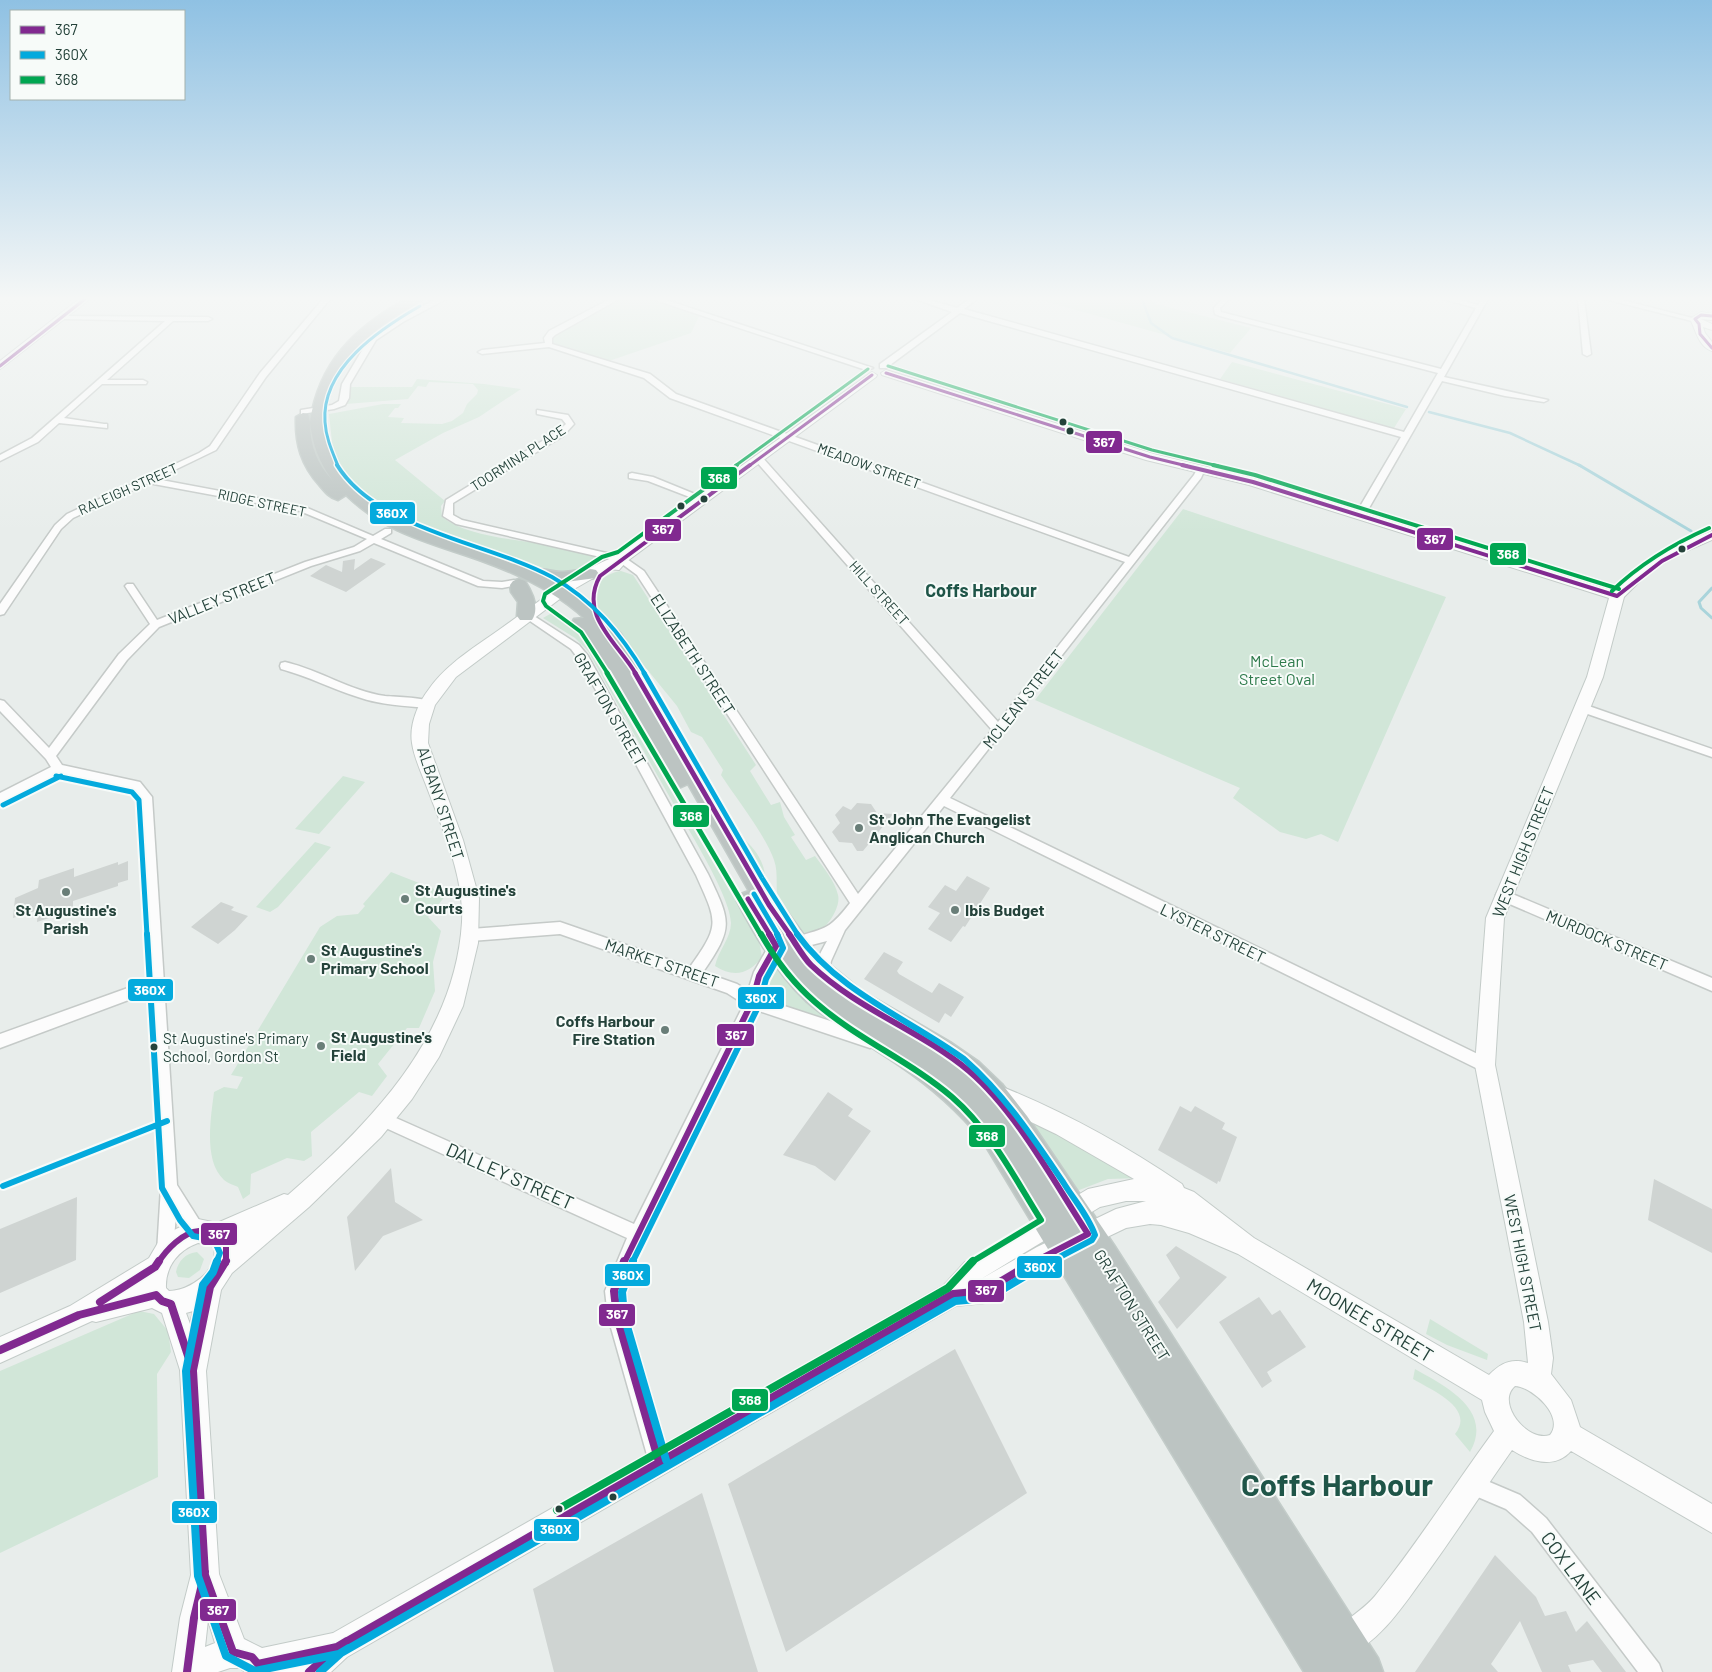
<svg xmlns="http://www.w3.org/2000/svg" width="1712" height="1672" font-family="Barlow,sans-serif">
<rect width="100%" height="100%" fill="#e8edeb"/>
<path fill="#d1e6d8" d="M616 299H655L700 314 691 333 606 362 549 345 552 333Z
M1150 299 1156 304 1251 328 1230 353 1040 300Z
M1232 362 1406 409 1394 428 1384 426 1220 379Z
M417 379 484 384 521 389 479 417 443 433 395 460 445 501 441 506 442 517C477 544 554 539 598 557L591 565 579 570 561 574 502 554 429 534 370 498 342 474 333 451 329 414 383 404H401L398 408H395L388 417 404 418 401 423 442 424 452 421 463 413 467 404 477 394 478 390 473 384 429 382 426 387 418 386 408 399 346 404 349 397 348 387H412Z
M1183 509 1446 597 1338 842 1321 834 1306 839 1280 832 1233 798 1240 788 1035 700Z
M621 571 633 575 756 765 750 771 771 805 780 802 784 817 795 835 791 837 806 860 815 856C823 867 835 881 838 895 842 910 818 944 801 932 791 925 778 907 777 894 776 882 778 871 774 860 766 836 736 798 721 775L723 770 702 737 691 732 677 706 597 608C592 589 600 574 621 571Z
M550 614C569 612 586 639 597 652L758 935 762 957C750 974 733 978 715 966 718 951 731 938 731 923 731 896 683 821 668 794 641 747 615 699 588 651L575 638 543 618Z
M648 682 661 697 745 840C757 851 766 865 765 881Z
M343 776 365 782 319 834 295 829Z
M315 842 331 847 278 907 270 912 256 907Z
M391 872 447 894 428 917 441 931 433 962 435 991 419 1028H407L378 1064 387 1076 372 1096 359 1092 311 1132 312 1156 304 1161 287 1158 251 1174 250 1194 243 1199 238 1187C234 1185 227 1183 224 1180 203 1161 211 1117 214 1092L224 1087 237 1089 243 1077 231 1075 320 927 337 916 358 914 365 906 363 904Z
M773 961 833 1020 829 1022 773 1003 764 997 762 987Z
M1032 1121 1142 1178 1108 1179 1074 1192 1036 1133Z
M197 1252 204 1259 200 1270 189 1278 178 1277 176 1272C178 1261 186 1253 197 1252Z
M139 1311 154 1314 168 1331 171 1352 157 1374 158 1477 0 1553V1371Z
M1430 1319 1488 1354 1487 1360 1447 1345 1426 1334Z
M1415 1369C1445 1386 1494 1410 1470 1452L1455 1434C1476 1408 1431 1390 1413 1379Z"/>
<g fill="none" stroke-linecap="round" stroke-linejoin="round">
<path stroke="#a9d4db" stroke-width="2.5" d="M1142 299 1151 323 1172 338 1407 407
M1429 412 1510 433 1581 466"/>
<path stroke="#a9d4db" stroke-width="3" d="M1579 465 1691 531
M1712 588 1699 602 1701 608 1712 618"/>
</g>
<path fill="#cfd4d2" d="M371 558 386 564 346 592 310 576 326 565 342 572 343 561 355 559 354 570Z
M857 803 871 804 877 813 893 814 863 851H857L852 843 839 842 832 832 840 823 835 815 843 806 851 810Z
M128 861V880L118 883V886L73 901V910L37 922 38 910 13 918 15 898 38 888 39 880 74 868V877L118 862V865Z
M967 876 990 888 965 927 963 926 951 942 928 929 940 913 928 907 945 885 956 891Z
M221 902 234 907 231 910 248 916 235 930 218 944 191 927Z
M884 952 903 962 897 971 899 974 932 993 939 983 964 997 951 1017 945 1013 939 1023 864 979Z
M828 1092 853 1109 848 1116 871 1131 835 1181 815 1166 783 1155Z
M1180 1106 1191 1112 1195 1106 1225 1123 1222 1129 1237 1137 1220 1182 1218 1181 1217 1184 1158 1150Z
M391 1168 395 1202 423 1220 383 1236 355 1271 347 1217Z
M1654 1179 1712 1209V1253L1648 1220Z
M77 1197 76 1260 0 1293V1229Z
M1176 1246 1227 1277 1177 1329 1158 1302 1180 1278 1166 1255Z
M1259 1297 1272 1315 1280 1310 1306 1347 1267 1372 1272 1381 1262 1388 1219 1322Z
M955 1349 1027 1493 786 1652 728 1484Z
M702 1493 758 1672H554L533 1589Z
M1495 1555 1536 1597 1545 1616 1566 1611 1576 1632 1587 1621 1626 1672H1602L1593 1660 1568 1665 1571 1672H1542L1520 1621 1491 1664 1498 1672H1415Z"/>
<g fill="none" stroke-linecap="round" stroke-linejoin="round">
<g stroke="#c5cac8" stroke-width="3">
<path id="street" d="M323 299H330L266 377 216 450 156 479 305 507 373 536 385 529H391V533L381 539 483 581 502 582 514 580 519 583 517 585 502 588 478 586 374 543 360 551 311 566 159 627 127 660 56 756 62 765 140 782 152 797 177 1185 206 1231 204 1237 198 1239 192 1237 176 1214 173 1252 171 1258 165 1260 159 1258 157 1252 161 1187 150 992 0 1048V1034L150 980 140 798 132 789 59 774 0 803V793L51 767 46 759 0 711V700L4 701 49 748 119 654 150 624 125 586 127 584H133L157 620 305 562 354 547 367 539 300 511 148 483 73 518 61 529 4 614 0 615V604L55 525 67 514 199 453 210 446 260 373Z
M437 299H446L403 322 376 340 350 384 349 398 345 405 334 409 301 414V410L332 405 339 401 342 384 370 337 397 318Z
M610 299H619L555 335 552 338V344L650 374 676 394 1129 557 1194 475 1198 467H1204L1205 469 1201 478 950 798 1490 1060 1492 1065 1490 1070 1485 1072 1480 1070 944 806 845 930 831 961 827 980 822 982 817 980C811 968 821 952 827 941L796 949 791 947 789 943 791 939C824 927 827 933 850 903L637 575 618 561 456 524 443 516 446 500 557 432 566 424 562 419 537 414V410L568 415 574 424 563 436 453 503V515L462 520 624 557 644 571 858 894 992 730 755 460V456H761L998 722 1125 562 670 398 644 378 549 347 482 354 478 352 482 350 545 343 544 338 549 331Z
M652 299H663L873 368 866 370Z
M915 299H926L957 308 969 299H977L964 309 1404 432 1438 373 1220 316 1215 314 1214 308 1222 299H1229L1220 308 1221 312 1441 369 1476 308 1443 299H1456L1478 305 1481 299H1488L1444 377 1548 400 1544 402 1505 396 1442 381 1365 515 1360 518 1355 515 1401 437 960 313 886 368H880V364L952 312Z
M1578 299H1584L1591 354 1587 356 1583 354Z
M1605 299H1618L1700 320 1696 322Z
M61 316 208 317 212 319 208 321H173L107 380H143L147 382 146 384H102L64 418 104 424H107V428L59 423 38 442 0 461V455L32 438 165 321 63 319 59 317Z
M632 473 653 477 707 499 700 501 648 481 629 478V474Z
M534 616 579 645 588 656 708 874C731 922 734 927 703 972L737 984 748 991 754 972 771 942 776 940 781 942 783 946 766 977 760 998 870 1034 875 1036 877 1041 875 1046 870 1048 756 1010 631 1265 623 1291 626 1317 669 1462 666 1469 659 1472 652 1469 649 1462 608 1317 605 1291 627 1238 377 1124 374 1119 377 1114 382 1111 387 1114 634 1224 744 1004 727 993 560 934 471 941 466 939 464 935 466 931 471 929 560 922 690 967C721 924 717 922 696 875L580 661 571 649 530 621 529 619Z
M285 662C320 670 350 691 385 696 395 697 428 697 434 704L428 708C405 706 381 705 358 697 332 689 308 676 281 669L280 666 281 663Z
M1583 704 1712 749V757L1579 711 1577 708Z
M1503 890 1712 978V991L1498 899 1496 895 1498 891Z
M1473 1475 1520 1495 1546 1518 1659 1664 1662 1672H1638L1532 1532 1506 1509 1466 1492 1463 1485 1466 1478Z"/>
</g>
<g stroke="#c3cbc8" stroke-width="2">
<path id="secondary" d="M79 299H90L0 369V361Z
M1701 312 1712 314V320L1701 319 1712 324V330L1703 327 1705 333 1712 342V351C1698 346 1696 330 1690 319Z
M886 370 1154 454 1257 479 1614 591 1642 563 1660 552 1712 531V540L1670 558 1652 569 1624 597 1603 677 1504 918 1495 1065 1548 1322 1553 1358 1551 1374 1571 1400 1580 1427 1712 1504V1533L1571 1451C1554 1470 1529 1461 1512 1450 1483 1491 1456 1533 1427 1573 1405 1603 1381 1642 1345 1657L1335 1652 1330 1642C1339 1621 1361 1613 1375 1596 1418 1543 1454 1485 1494 1431L1485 1412 1482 1400 1238 1254 1189 1233 1161 1225 1150 1224 1126 1228 1053 1263 994 1300 985 1303 956 1306 347 1657 331 1672H245L240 1668H230L218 1672H172L180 1618 191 1575 180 1370 162 1313 152 1308 96 1322 92 1321 0 1363V1337L70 1306 149 1258 159 1241 176 1229 198 1219 217 1223 284 1194 288 1195C370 1124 455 1037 462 922 464 875 442 828 426 785 421 772 414 757 412 743 409 725 418 703 429 689 447 663 477 646 503 627 540 601 574 573 616 556L872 372 877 375 876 377 626 562 619 570 609 569 569 592 456 677 435 705 429 724 428 743 463 840 479 898 478 943 463 1006 439 1057 412 1099 381 1137 309 1207 232 1273 221 1290 206 1371 219 1574 244 1639 262 1648 333 1633 944 1285 965 1262 1088 1189 1134 1179 1056 1134 987 1101 984 1094 987 1087 995 1084C1061 1110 1123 1144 1182 1184L1184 1188 1194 1192 1254 1238 1489 1375C1501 1363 1511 1358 1528 1363L1524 1322 1475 1065 1486 918 1587 677 1609 598 1249 485 1146 460 882 375 881 373ZM1126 1201H1146L1116 1209 1037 1247 981 1279 1100 1207ZM198 1243 210 1244 214 1248C219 1271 189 1291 169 1291L166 1288C165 1267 178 1250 198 1243ZM193 1311 190 1324 186 1313ZM1515 1386C1533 1387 1565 1417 1550 1435 1528 1443 1495 1403 1515 1386ZM208 1620 215 1643 205 1647Z"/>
</g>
<g stroke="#c3ccc9" stroke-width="3">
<path id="highway" d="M406 299H422C414 308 400 313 390 320 372 332 356 347 344 364 330 383 323 409 326 432 340 524 466 538 534 570 544 567 552 573 563 572 574 572 585 567 596 570L599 574 596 578 558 583 591 604 621 634 777 898 819 956 862 991 950 1042 979 1062 1002 1084 1027 1116 1114 1245 1378 1658 1383 1672H1304L982 1140C958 1111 931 1087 900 1066 869 1045 835 1026 806 1001 777 974 755 936 737 901L741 894 749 891 688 784 679 788 671 786 590 645 572 623 574 619 584 618C556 592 518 574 482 561 432 543 386 534 346 495L338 500C330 498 325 492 320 486 301 465 295 444 296 417L303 413 308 414 310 422C319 362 354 328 406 299ZM310 423C313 446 319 462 333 481 317 464 310 446 310 423Z
M519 579 525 581C532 592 540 608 532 620H520L517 616 518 602 511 592 510 585 513 581Z"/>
</g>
<use href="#street" fill="#fcfcfc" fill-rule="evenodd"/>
<use href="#secondary" fill="#fcfcfc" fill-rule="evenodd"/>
<use href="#highway" fill="#bcc4c2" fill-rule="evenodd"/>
<g stroke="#f7fbf9" stroke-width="5.5">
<path id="bus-1-far4" d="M1712 316 1701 315 1695 319 1699 324 1700 334 1712 348
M0 366 85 299
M886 373 1150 457 1187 466
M749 466 872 375"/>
</g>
<g stroke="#f7fbf9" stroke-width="7">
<path id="bus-1-far3" d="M1182 465 1253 482 1617 596
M1617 596 1662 561 1712 535
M636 674C617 642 578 615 600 576L750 465"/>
</g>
<g stroke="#f7fbf9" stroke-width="9">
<path id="bus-1-far2" d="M635 673 769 905 790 935
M748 899 770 935"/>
</g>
<g stroke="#f7fbf9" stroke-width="10">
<path id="bus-1-far1" d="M789 934C796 944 803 957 811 965 858 1010 920 1030 969 1071 1016 1111 1054 1182 1088 1234L1032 1263
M158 1263C166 1250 183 1232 199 1231 205 1231 213 1233 219 1234L226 1244V1263
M624 1263 752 1002 759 976 776 946 769 934"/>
</g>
<g stroke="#f7fbf9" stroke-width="11">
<path id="bus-1" d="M624 1261 614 1291 617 1317 659 1462
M100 1302 155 1267 159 1261
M0 1350 79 1315 156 1295 162 1301 171 1304 193 1371 205 1575 233 1652 252 1657 258 1664 337 1647 347 1641
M193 1370 210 1287 226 1261
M187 1672 194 1618 205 1572
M309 1672 337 1647 953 1294 985 1291 1035 1261"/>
</g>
<g stroke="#f7fbf9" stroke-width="5.5">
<path id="bus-2-far4" d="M338 466C332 451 326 438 325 422 321 368 380 329 420 306"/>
</g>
<g stroke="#f7fbf9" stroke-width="7">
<path id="bus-2-far3" d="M337 465C377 530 487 542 552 577 593 600 621 634 645 674"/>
</g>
<g stroke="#f7fbf9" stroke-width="9">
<path id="bus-2-far2" d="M644 673 762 878 798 935
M56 776 132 792 139 800 147 935
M3 805 61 776
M754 894 778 935"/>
</g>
<g stroke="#f7fbf9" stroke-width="10">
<path id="bus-2-far1" d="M147 934 162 1188 180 1220 193 1236 214 1240 220 1253 216 1263
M797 934C839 992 907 1018 964 1059 1005 1095 1033 1138 1063 1182 1074 1200 1088 1215 1095 1235L1092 1240 1048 1263
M3 1186 167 1121
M632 1263 759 1005 766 979 783 948 777 934"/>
</g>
<g stroke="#f7fbf9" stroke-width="11">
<path id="bus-2" d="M217 1261 213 1272 203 1285 186 1371 198 1576 226 1656 255 1671 339 1654 349 1648
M633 1261 622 1292 624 1316 666 1460
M320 1672 341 1653 955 1301 988 1298 1050 1261"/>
</g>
<g stroke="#f7fbf9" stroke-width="5.5">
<path id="bus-3-far4" d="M888 366 1152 450 1218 466
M735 466 868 369"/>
</g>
<g stroke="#f7fbf9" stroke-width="7">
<path id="bus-3-far3" d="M1213 465 1255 475 1619 589
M1612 591C1641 563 1673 544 1709 528
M608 674 581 632 546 606 543 601 545 594 602 557 618 552 737 465"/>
</g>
<g stroke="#f7fbf9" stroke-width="9">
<path id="bus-3-far2" d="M607 673 761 935"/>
</g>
<g stroke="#f7fbf9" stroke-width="10">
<path id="bus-3-far1" d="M761 934C775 959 793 983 815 1002 857 1039 910 1061 952 1097 991 1131 1014 1177 1041 1220L970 1263"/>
</g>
<g stroke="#f7fbf9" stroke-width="11">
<path id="bus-3" d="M557 1510 948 1288 973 1261"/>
</g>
<use href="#bus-1-far4" stroke="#812990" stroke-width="3"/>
<use href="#bus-1-far3" stroke="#812990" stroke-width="4"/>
<use href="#bus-1-far2" stroke="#812990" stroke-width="5"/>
<use href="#bus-1-far1" stroke="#812990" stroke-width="6"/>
<use href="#bus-1" stroke="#812990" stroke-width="8"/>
<use href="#bus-2-far4" stroke="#04aadd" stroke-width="3"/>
<use href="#bus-2-far3" stroke="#04aadd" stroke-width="4"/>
<use href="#bus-2-far2" stroke="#04aadd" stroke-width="5"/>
<use href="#bus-2-far1" stroke="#04aadd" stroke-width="6"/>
<use href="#bus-2" stroke="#04aadd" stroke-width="8"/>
<use href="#bus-3-far4" stroke="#00a651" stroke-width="3"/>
<use href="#bus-3-far3" stroke="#00a651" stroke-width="4"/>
<use href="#bus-3-far2" stroke="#00a651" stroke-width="5"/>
<use href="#bus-3-far1" stroke="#00a651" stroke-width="6"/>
<use href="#bus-3" stroke="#00a651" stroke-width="8"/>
</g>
<linearGradient id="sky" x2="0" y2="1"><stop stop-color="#8fc1e3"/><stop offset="0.56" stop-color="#f5f7f6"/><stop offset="1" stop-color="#f5f7f6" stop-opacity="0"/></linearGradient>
<rect width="1712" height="533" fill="url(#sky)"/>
<g fill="#24423a" stroke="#f7fbf9" stroke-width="2">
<circle cx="1063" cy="422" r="4.5"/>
<circle cx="1070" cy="431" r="4.5"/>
<circle cx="704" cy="499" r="4.5"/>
<circle cx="681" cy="506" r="4.5"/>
<circle cx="1682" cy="549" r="4.5"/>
<circle cx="154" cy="1047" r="4.5"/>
<circle cx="613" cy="1497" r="4.5"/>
<circle cx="559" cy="1509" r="4.5"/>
</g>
<g fill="#697e78" stroke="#f7fbf9" stroke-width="2">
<circle cx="859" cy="828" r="5"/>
<circle cx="66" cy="892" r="5"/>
<circle cx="405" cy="899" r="5"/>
<circle cx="955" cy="910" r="5"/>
<circle cx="311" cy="959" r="5"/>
<circle cx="665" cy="1030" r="5"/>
<circle cx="321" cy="1046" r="5"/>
</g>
<g text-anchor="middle" stroke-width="4" stroke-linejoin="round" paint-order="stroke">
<g font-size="14" fill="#24423a" stroke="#f7fbf9">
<text transform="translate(518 458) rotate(-33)" y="5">TOORMINA PLACE</text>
<text transform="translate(869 466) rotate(20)" y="5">MEADOW STREET</text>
<text transform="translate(128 489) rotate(-24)" y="5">RALEIGH STREET</text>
<text transform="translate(262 503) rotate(12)" y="5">RIDGE STREET</text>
<text transform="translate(879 593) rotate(48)" y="5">HILL STREET</text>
</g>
<g font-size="15" fill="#24423a" stroke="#f7fbf9" text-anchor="start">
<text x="163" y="1044">St Augustine's Primary<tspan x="163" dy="18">School, Gordon St</tspan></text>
</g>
<g font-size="16" fill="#24423a" stroke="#f7fbf9">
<text transform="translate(222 598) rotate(-22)" y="6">VALLEY STREET</text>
<text transform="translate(693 654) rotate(57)" y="6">ELIZABETH STREET</text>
<text transform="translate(1023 699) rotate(-52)" y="6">MCLEAN STREET</text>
<text transform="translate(610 709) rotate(60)" y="6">GRAFTON STREET</text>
<text transform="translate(441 803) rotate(72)" y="6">ALBANY STREET</text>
<text transform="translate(1523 852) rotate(-68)" y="6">WEST HIGH STREET</text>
<text transform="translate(1213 933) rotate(26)" y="6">LYSTER STREET</text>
<text transform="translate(1607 940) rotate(23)" y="6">MURDOCK STREET</text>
<text transform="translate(662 963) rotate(19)" y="6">MARKET STREET</text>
<text transform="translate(1523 1263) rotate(79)" y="6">WEST HIGH STREET</text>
<text transform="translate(1132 1305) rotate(58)" y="6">GRAFTON STREET</text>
</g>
<g font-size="16" fill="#2d7a4b" stroke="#f7fbf9">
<text x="1277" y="667">McLean<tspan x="1277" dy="18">Street Oval</tspan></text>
</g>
<g font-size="16" font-weight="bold" fill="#24423a" stroke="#f7fbf9" text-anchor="start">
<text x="869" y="825">St John The Evangelist<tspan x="869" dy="18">Anglican Church</tspan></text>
<text x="415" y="896">St Augustine's<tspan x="415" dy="18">Courts</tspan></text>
<text x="66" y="916" text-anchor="middle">St Augustine's<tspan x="66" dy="18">Parish</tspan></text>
<text x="965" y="916">Ibis Budget</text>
<text x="321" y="956">St Augustine's<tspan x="321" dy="18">Primary School</tspan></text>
<text x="655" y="1027" text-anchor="end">Coffs Harbour<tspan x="655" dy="18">Fire Station</tspan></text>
<text x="331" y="1043">St Augustine's<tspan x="331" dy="18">Field</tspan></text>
</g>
<g font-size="18" font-weight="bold" fill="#1f5548" stroke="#f7fbf9">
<text x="981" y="597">Coffs Harbour</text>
</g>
<g font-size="19" fill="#24423a" stroke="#f7fbf9">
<text transform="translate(510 1176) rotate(24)" y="7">DALLEY STREET</text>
<text transform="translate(1370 1320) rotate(31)" y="7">MOONEE STREET</text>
<text transform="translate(1571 1568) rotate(53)" y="7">COX LANE</text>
</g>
<g font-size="31" font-weight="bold" fill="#1f5548" stroke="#f7fbf9">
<text x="1337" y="1496">Coffs Harbour</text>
</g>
</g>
<g stroke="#f7fbf9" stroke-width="2">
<rect x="1085" y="430" width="38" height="24" rx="5" fill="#812990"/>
<rect x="700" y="466" width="38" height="24" rx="5" fill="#00a651"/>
<rect x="369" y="501" width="47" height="24" rx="5" fill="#04aadd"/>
<rect x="644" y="518" width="38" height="24" rx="5" fill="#812990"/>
<rect x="1416" y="527" width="38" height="24" rx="5" fill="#812990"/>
<rect x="1489" y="542" width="38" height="24" rx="5" fill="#00a651"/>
<rect x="672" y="804" width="38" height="24" rx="5" fill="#00a651"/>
<rect x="127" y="978" width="47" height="24" rx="5" fill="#04aadd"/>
<rect x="737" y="986" width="48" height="24" rx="5" fill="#04aadd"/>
<rect x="716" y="1023" width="39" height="24" rx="5" fill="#812990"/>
<rect x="968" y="1124" width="38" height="24" rx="5" fill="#00a651"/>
<rect x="200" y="1222" width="38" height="24" rx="5" fill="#812990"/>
<rect x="1016" y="1255" width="47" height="24" rx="5" fill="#04aadd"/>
<rect x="604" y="1263" width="47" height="24" rx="5" fill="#04aadd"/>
<rect x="967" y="1279" width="38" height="24" rx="5" fill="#812990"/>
<rect x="598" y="1303" width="38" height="24" rx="5" fill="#812990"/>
<rect x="731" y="1388" width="38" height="24" rx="5" fill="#00a651"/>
<rect x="171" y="1500" width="47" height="24" rx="5" fill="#04aadd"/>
<rect x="533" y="1518" width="47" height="24" rx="5" fill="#04aadd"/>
<rect x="199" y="1598" width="38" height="24" rx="5" fill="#812990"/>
</g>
<g font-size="14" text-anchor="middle" font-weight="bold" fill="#fff">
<text x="1104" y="447">367</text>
<text x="719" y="483">368</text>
<text x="392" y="518">360X</text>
<text x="663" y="534">367</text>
<text x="1435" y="544">367</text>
<text x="1508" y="559">368</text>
<text x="691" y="821">368</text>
<text x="150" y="995">360X</text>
<text x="761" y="1003">360X</text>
<text x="736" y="1040">367</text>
<text x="987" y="1141">368</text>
<text x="219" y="1239">367</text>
<text x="1040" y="1272">360X</text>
<text x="628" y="1280">360X</text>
<text x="986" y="1295">367</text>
<text x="617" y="1319">367</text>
<text x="750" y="1405">368</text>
<text x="194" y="1517">360X</text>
<text x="556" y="1534">360X</text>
<text x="218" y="1615">367</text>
</g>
<rect x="10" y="10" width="175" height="90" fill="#f7fbf9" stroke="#a3b1ad"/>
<rect x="20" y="26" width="25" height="8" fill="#812990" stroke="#a3b1ad"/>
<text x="55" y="35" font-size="15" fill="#24423a">367</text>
<rect x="20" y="51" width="25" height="8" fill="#04aadd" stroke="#a3b1ad"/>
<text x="55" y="60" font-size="15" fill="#24423a">360X</text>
<rect x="20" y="76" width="25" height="8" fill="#00a651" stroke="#a3b1ad"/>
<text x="55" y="85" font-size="15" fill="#24423a">368</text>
</svg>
